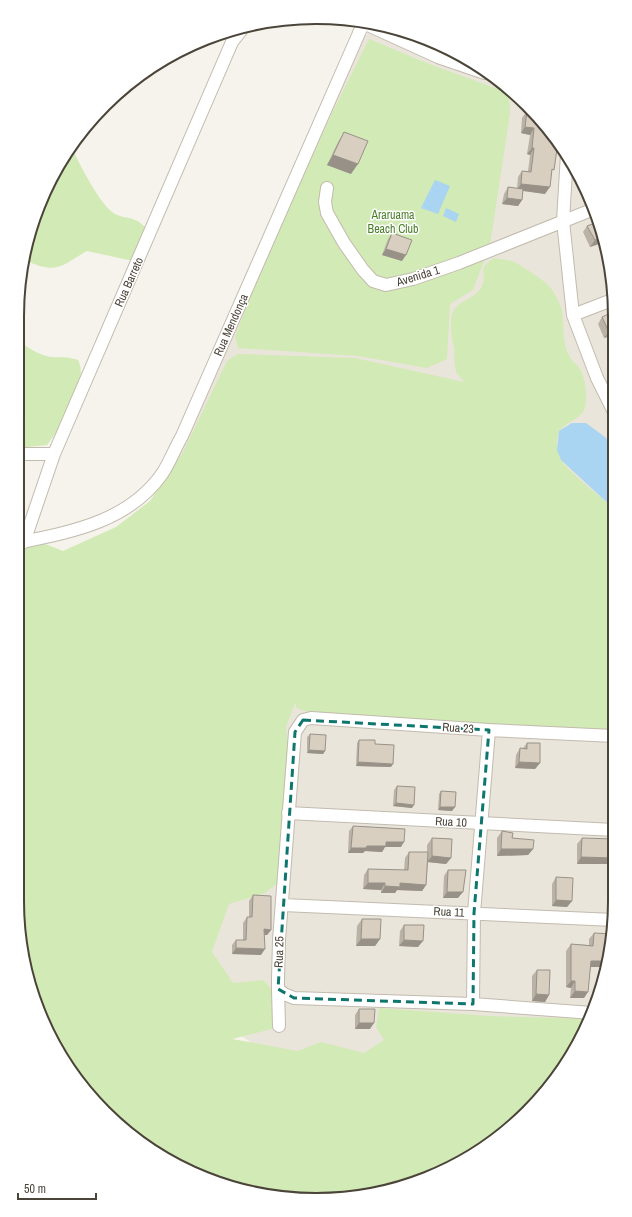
<svg xmlns="http://www.w3.org/2000/svg" width="632" height="1217" font-family="'Archivo Narrow',sans-serif">
<rect width="100%" height="100%" fill="#f6f3ec"/>
<path fill="#eae5da" d="M391 27 448 48 464 59 437 50Z
M368 33 506 86 513 91 564 150 592 202 612 277 614 920 605 979 584 1033 349 1059 260 1048 232 1030 211 1001 172 462 361 41Z"/>
<path fill="#d2eab5" d="M369 39 429 64 509 93 510 113 490 245 473 290 450 304 447 359 427 368 358 356 238 348 235 336 260 272 331 115Z
M71 147C79 162 100 206 115 214 128 220 133 215 145 227L144 240 133 261 87 251C58 268 57 274 24 260L27 239 48 184Z
M494 258C500 259 506 260 512 261 519 264 544 280 549 286 555 293 560 303 562 311 565 326 561 341 569 355 571 361 577 364 580 369 585 377 587 393 586 402 584 429 546 415 560 458 564 468 603 499 613 508L614 729 510 726 305 711 297 708 295 703 286 727 289 752 280 845 279 882 265 893 229 904 212 952 233 983 263 980 275 993 272 1029 232 1039 298 1051 321 1042 364 1053 384 1040 376 1027 379 1008 489 1016 589 1019 584 1033 527 1113 448 1169 393 1190 336 1199 239 1190 150 1150 79 1083 33 997 17 901V550L45 544 63 551 116 527 150 501 183 452 227 361 238 354 355 358 464 382C462 379 459 376 457 373 453 365 455 356 454 348 452 338 447 317 456 307 464 299 476 298 482 286 488 272 475 270 494 258Z
M18 340C27 347 38 355 51 357 63 358 65 356 78 360 90 382 61 428 47 445L17 448Z"/>
<path fill="#a9d4f2" d="M435 180 450 186 438 214 421 208Z
M446 208 459 214 456 222 443 216Z
M572 423H586L605 437 613 446V508L561 460 557 450 559 431Z"/>
<g fill="none" stroke-linecap="round" stroke-linejoin="round">
<g stroke="#c2bbae" stroke-width="14">
<path id="minor" d="M361 22 438 57 485 73
M567 154 563 221 573 315 597 378 613 410
M327 188 325 202 327 213 344 243 363 270 373 281 386 285 413 279 459 263 594 209
M573 315 612 300
M17 454H54
M24 542 54 454 232 42 243 28
M17 543C71 532 128 522 162 474 170 462 175 448 182 436L363 24
M288 813 614 830
M283 905 614 920
M278 989 279 1026
M473 1004 474 913 489 730
M592 1013 473 1004 294 998 284 994 278 989V979L279 940 295 732 303 720 311 718 489 730 614 736"/>
</g>
<use href="#minor" stroke="#fff" stroke-width="12"/>
</g>
<path fill="#bab2a6" d="M527 111 552 174 545 194 523 191 522 200 518 206 502 204 504 194 508 187 517 189 518 177 522 171H528L530 155 527 154 530 135 521 133 522 118Z
M344 132 351 174 327 165 338 142Z
M598 222 603 242 602 243 590 247 583 232 587 226Z
M392 233 402 261 382 255 388 239Z
M602 317 613 335 604 338 598 324Z
M613 351V360L610 354Z
M310 734 325 751 323 754 307 753V737Z
M359 740 375 744 391 767 356 766 357 743Z
M527 743 540 763 535 769 515 768 516 755 520 748H523Z
M397 786 412 808 393 806 394 790Z
M441 791 455 807 452 811 438 810 439 794Z
M353 826 401 847H385L382 852 365 851 363 853H348L349 831Z
M502 831 512 838 533 849 528 855 497 856V838Z
M432 838 451 858 446 864 428 862 426 885 422 891 397 890 395 893H381V890L363 889 364 875 368 869 404 870 405 858 409 852H427V845Z
M582 838 610 864H577V844Z
M448 870 458 898H443L444 876Z
M556 877 572 901 567 907 552 906V884Z
M253 895 271 930 267 935H264L261 955 232 954V945L236 940H243V923L247 917H249V901Z
M362 919 380 939 375 946H356L357 926Z
M404 925 418 947 399 946 400 931Z
M594 933 605 967H591L584 998H570L571 988 566 987V951L571 944 589 945V939Z
M537 970 549 995 545 1002 532 1001V976Z
M359 1009 370 1029H355V1015Z"/>
<path fill="#979187" d="M525 127 534 128 530 135 521 133Z
M532 148H534L530 155 527 154Z
M333 155 358 164 351 174 327 165Z
M521 184 550 187 545 194 517 190Z
M507 198 522 200 518 206 502 204Z
M602 238 603 242 602 243 590 247 595 240Z
M386 249 406 255 402 261 382 255Z
M613 330V335L604 338 609 332Z
M309 750 325 751 323 754 307 753Z
M358 762 393 764 391 767 356 766Z
M519 762 540 763 535 769 515 768Z
M396 803 414 805 412 808 393 806Z
M440 807H455L452 811 438 810Z
M386 842H404L401 847H385L382 852 365 851 363 853H348L351 848Z
M501 849H533L528 855 497 856Z
M432 856 451 858 446 864 427 862Z
M581 857 614 858V859L610 864H577Z
M368 883H385L381 890 363 889Z
M400 883 426 885 422 891 397 890 395 893H381L385 886Z
M447 892H463L458 898H443Z
M556 900 572 901 567 907 552 906Z
M264 929 271 930 267 935H261Z
M361 939H380L375 946H356Z
M404 940 423 941 418 947 399 946Z
M236 948 265 949 261 955 232 954Z
M591 961H608L607 965 605 967H587Z
M571 981H575L571 988 566 987Z
M575 991 588 992 584 998H570Z
M536 994 549 995 545 1002 532 1001Z
M359 1023H374L370 1029H355Z"/>
<path fill="#d8cfc1" stroke="#979187" d="M527 111 531 112 558 142 554 170 552 169 550 187 521 184 522 171 531 172 534 148H532L534 128 525 127Z
M344 132 368 141 358 164 333 155Z
M508 187 523 189 522 200 507 198Z
M598 222 602 238 595 240 587 226Z
M392 233 412 240 406 255 386 249Z
M613 312V330L609 332 602 317Z
M310 734 326 735 325 751 309 750Z
M359 740H375V744L394 745 393 764 358 762Z
M527 743H540V763L519 762 520 748 527 749Z
M397 786 415 787 414 805 396 803Z
M441 791 456 792 455 807H440Z
M353 826 405 829 404 842H386V846H367L366 848H351Z
M502 831 513 833 512 838 534 840 533 849H501Z
M432 838 452 839 451 858 432 856Z
M582 838 614 839V858L581 857Z
M409 852H428L426 885 400 883V887L385 886V883H368V869L408 870Z
M448 870H466L463 892H447Z
M556 877 573 878 572 901 556 900Z
M253 895 271 896V930L264 929 265 949 236 948V940H246L247 917H252Z
M362 919H381L380 939H361Z
M404 925H424L423 941 404 940Z
M594 933 612 934 608 961H591L588 992 575 991V981H571V944L593 946Z
M537 970H550L549 995 536 994Z
M359 1009H375L374 1023H359Z"/>
<path fill="none" stroke="#0f766e" stroke-width="3" stroke-dasharray="8 5" stroke-linejoin="round" d="M303 720 489 730 474 913 473 1004 294 998 278 989 295 732Z"/>
<g text-anchor="middle" stroke-width="3" stroke-linejoin="round" paint-order="stroke">
<g font-size="12" fill="#4a7f2a" stroke="#fff">
<text x="393" y="219">Araruama<tspan x="393" dy="14">Beach Club</tspan></text>
</g>
<g font-size="12" fill="#4b4439" stroke="#fff">
<text transform="translate(418 276) rotate(-17)" y="4">Avenida 1</text>
<text transform="translate(129 282) rotate(-66)" y="4">Rua Barreto</text>
<text transform="translate(231 325) rotate(-66)" y="4">Rua Mendonça</text>
<text transform="translate(458 728) rotate(4)" y="4">Rua 23</text>
<text transform="translate(451 822) rotate(3)" y="4">Rua 10</text>
<text transform="translate(449 912) rotate(3)" y="4">Rua 11</text>
<text transform="translate(279 952) rotate(-88)" y="4">Rua 25</text>
</g>
</g>
<path d="M0 0H632V1217H0ZM316 24H316A292 292 0 0 1 608 316V901A292 292 0 0 1 316 1193H316A292 292 0 0 1 24 901V316A292 292 0 0 1 316 24Z" fill="#fff" fill-rule="evenodd"/>
<path fill="none" stroke="#4b4439" stroke-width="2" d="M316 24H316A292 292 0 0 1 608 316V901A292 292 0 0 1 316 1193H316A292 292 0 0 1 24 901V316A292 292 0 0 1 316 24Z"/>
<path d="M18 1193v6h78v-6" fill="none" stroke="#4b4439" stroke-width="2"/>
<text x="24" y="1193" font-size="12" fill="#4b4439" stroke="#ffffff" stroke-width="3" paint-order="stroke">50 m</text>
</svg>
